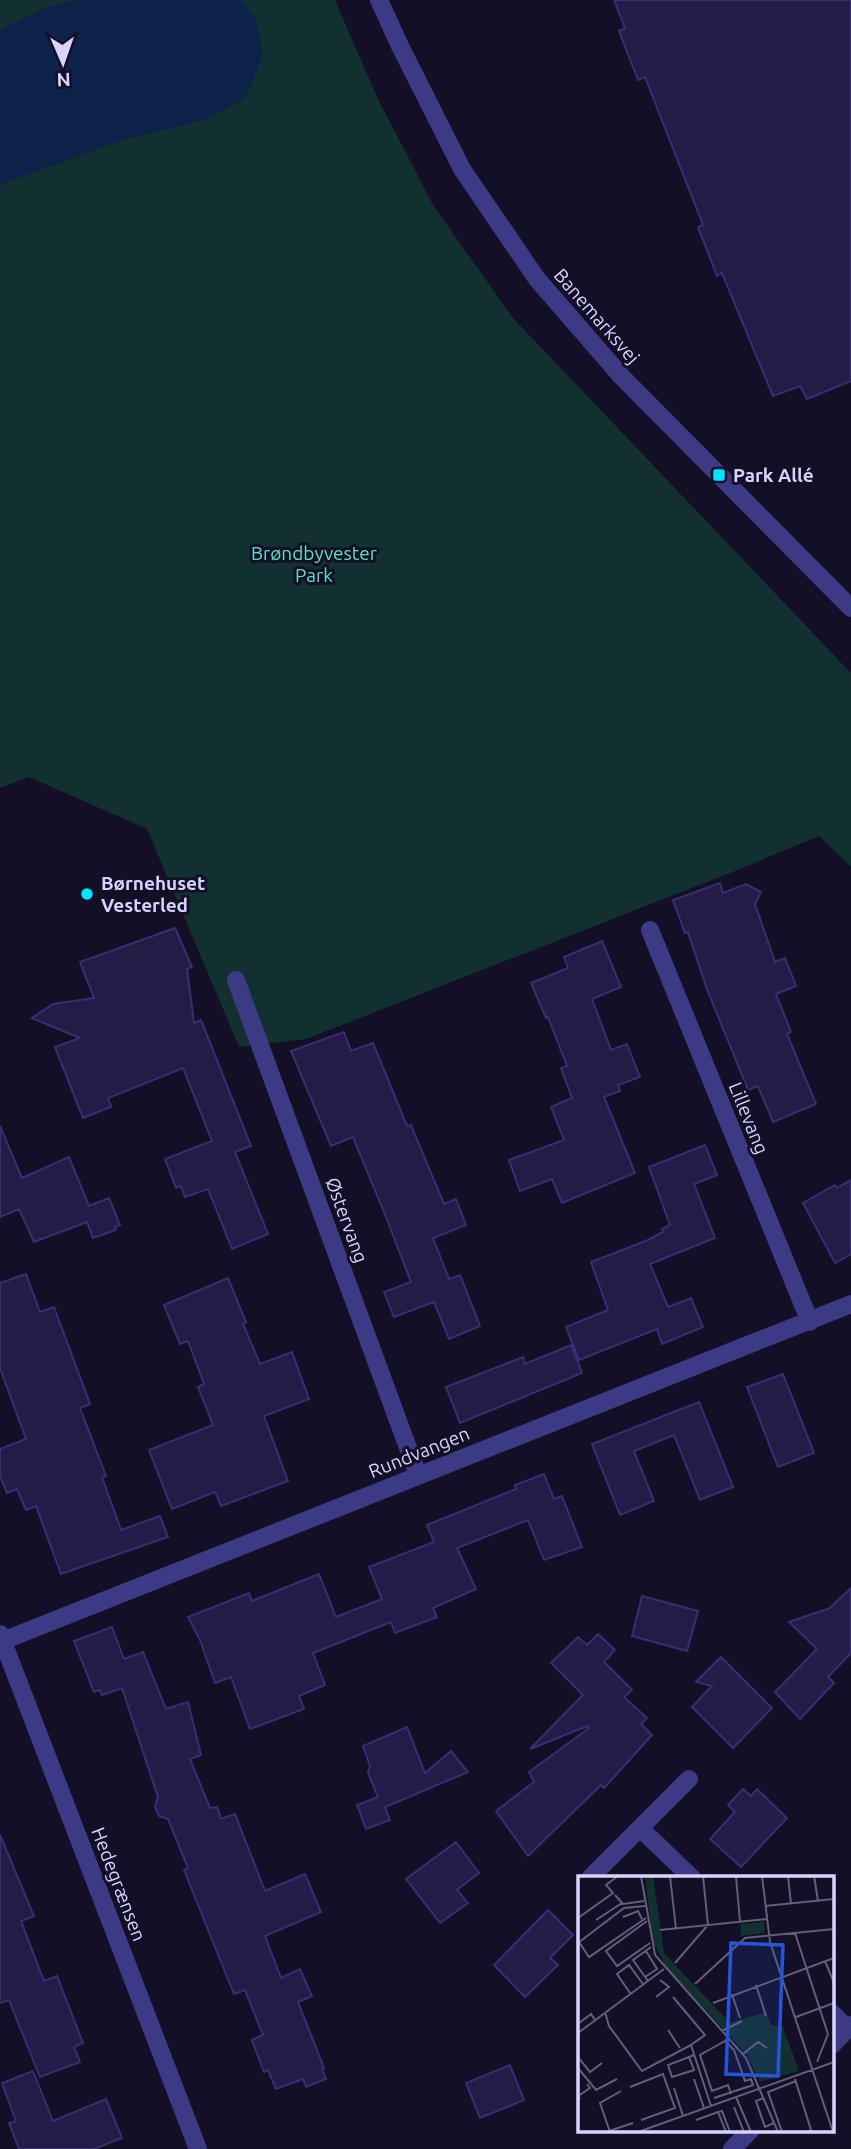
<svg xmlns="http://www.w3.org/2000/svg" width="851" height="2149" font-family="Ubuntu,sans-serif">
<rect width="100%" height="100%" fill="#130f26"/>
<path fill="#12302f" d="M0 0H335L377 97 433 205 513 318 851 673V867L819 836 735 871 306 1039 239 1047 147 829 29 777 0 788Z"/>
<path fill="#0c2248" d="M76 0H242L256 20 263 55 245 98 205 120 125 139 0 185V30L43 9Z"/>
<path fill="#241b47" stroke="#3b2d73" stroke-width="2" d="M614 0H851V381L807 399 800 386 773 396 722 273 717 276 698 227 703 225 645 77 638 80 619 31 625 28Z
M720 883 723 893 746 884 761 892 755 904 775 962 785 958 796 986 776 994 791 1032 787 1034 816 1104 773 1122 758 1086 748 1090 707 989 688 932 685 933 673 900Z
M175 928 192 967 187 969 194 1023 201 1020 251 1146 235 1152 268 1234 232 1249 208 1189 185 1197 181 1186 176 1188 165 1159 212 1141 183 1068 108 1098 111 1107 83 1118 55 1047 80 1038 32 1018 53 1004 94 998 80 962Z
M602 941 621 987 592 999 611 1050 627 1044 640 1077 618 1085 620 1091 604 1097 635 1173 562 1203 552 1179 520 1191 509 1160 564 1140 551 1107 572 1098 561 1068 567 1066 548 1017 546 1018 531 983 568 968 564 957Z
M344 1032 351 1051 373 1043 407 1126 411 1125 444 1204 456 1199 466 1225 433 1238 449 1279 460 1275 480 1326 449 1339 434 1302 394 1317 384 1292 411 1282 386 1217 353 1137 331 1146 291 1051Z
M0 1126 22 1178 69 1157 89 1206 109 1198 120 1225 115 1227 116 1230 93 1238 87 1222 34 1242 19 1209 0 1217Z
M705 1145 717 1175 694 1184 715 1238 650 1264 668 1307 691 1298 703 1327 662 1344 657 1329 579 1360 566 1327 608 1310 591 1262 648 1240 663 1232 662 1229 670 1225 649 1167Z
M851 1180V1254L835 1263 803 1203 835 1185 837 1188Z
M26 1274 40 1312 54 1307 90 1404 80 1408 106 1476 102 1477 121 1530 160 1516 168 1537 61 1574 36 1506 26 1510 17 1489 7 1493 0 1476V1449L26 1439 0 1368V1283Z
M228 1278 246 1322 243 1324 260 1364 292 1352 309 1399 264 1416 288 1481 221 1506 215 1492 172 1509 149 1450 213 1425 198 1387 204 1384 188 1341 180 1344 164 1305Z
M571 1345 582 1373 460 1423 446 1387 523 1357 525 1364Z
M783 1374 814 1453 778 1467 747 1387Z
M699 1402 733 1487 700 1500 674 1435 634 1451 654 1501 620 1515 592 1444Z
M544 1474 554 1499 562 1496 582 1547 544 1560 528 1520 457 1548 476 1589 433 1608 437 1617 395 1633 391 1622 313 1653 325 1685 299 1696 304 1709 250 1729 231 1677 215 1683 200 1640 188 1617 249 1593 252 1601 319 1574 336 1617 382 1599 369 1567 434 1542 427 1525 516 1489 515 1485Z
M851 1588V1653L828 1677 834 1683 800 1719 775 1692 817 1649 789 1622 830 1608Z
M642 1596 698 1611 687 1651 632 1636Z
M112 1627 124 1659 143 1652 166 1709 188 1702 201 1755 190 1759 210 1808 217 1807 221 1819 235 1814 265 1891 305 1874 321 1912 265 1936 281 1978 300 1969 312 1996 298 2002 324 2068 322 2069 326 2079 306 2087 303 2079 276 2089 268 2070 264 2072 252 2040 263 2035 245 1990 234 1994 184 1870 188 1868 168 1819 159 1816 155 1807 158 1797 122 1688 102 1695 100 1690 94 1692 74 1641Z
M598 1634 615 1650 604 1662 632 1690 624 1697 647 1718 641 1724 652 1735 604 1788 601 1785 528 1856 496 1811 534 1782 529 1772 589 1728 588 1726 580 1729 530 1749 583 1695 551 1663 578 1637 587 1645Z
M721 1657 772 1708 733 1748 692 1707 712 1686 696 1682Z
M407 1727 425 1773 451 1751 468 1772 385 1807 390 1820 366 1829 357 1805 378 1797 368 1773 370 1766 363 1746Z
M743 1789 751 1796 757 1789 787 1818 741 1867 710 1839 735 1812 728 1805Z
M0 1835 34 1916 21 1921 44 1981 57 1976 83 2043 74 2047 80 2062 40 2077 9 2000 0 2003Z
M456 1842 479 1873 457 1890 468 1903 440 1923 406 1879Z
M548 1910 573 1935 550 1958 558 1965 525 1997 494 1965Z
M510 2065 524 2100 480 2118 466 2083Z
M33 2071 53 2121 106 2099 122 2138 94 2149H19L9 2123 16 2121 2 2083Z"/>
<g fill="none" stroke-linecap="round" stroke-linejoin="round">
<path stroke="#3d3a85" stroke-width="18" d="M650 930 810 1322
M236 980 418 1475
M0 1634 198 2149
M0 1642 851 1304
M640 1828 692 1878
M590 1878 689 1779
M832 2013 848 2029
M832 2045 851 2025
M732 2149 751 2130"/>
<path stroke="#3d3a85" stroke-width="18" d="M379 0 400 46 462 169 537 279 622 377 851 608"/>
</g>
<g fill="#00e5ff" stroke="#130f26" stroke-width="2.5">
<rect x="712" y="468" width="14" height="14" rx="3.5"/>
<circle cx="87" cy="894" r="7"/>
</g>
<g text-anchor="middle" stroke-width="6" stroke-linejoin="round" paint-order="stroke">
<g font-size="19" fill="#d9d4ff" stroke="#130f26">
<text transform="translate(597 316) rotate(49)" y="7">Banemarksvej</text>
<text transform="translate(749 1118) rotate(68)" y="7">Lillevang</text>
<text transform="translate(347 1220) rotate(70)" y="7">Østervang</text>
<text transform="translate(419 1452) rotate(-22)" y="7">Rundvangen</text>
<text transform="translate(119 1884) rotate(69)" y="7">Hedegrænsen</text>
</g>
<g font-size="19" font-weight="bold" fill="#d9d4ff" stroke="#130f26" text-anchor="start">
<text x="733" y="482">Park Allé</text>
<text x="101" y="890">Børnehuset<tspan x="101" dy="22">Vesterled</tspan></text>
</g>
<g font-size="19" fill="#5fe0c0" stroke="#130f26">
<text x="314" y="560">Brøndbyvester<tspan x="314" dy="22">Park</tspan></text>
</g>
</g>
<g transform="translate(578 1876)">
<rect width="256" height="256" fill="#130f26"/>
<path d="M67 0H75L86 77 152 147 188 136 193 149 205 151 221 195 182 206 169 179 89 92 75 66ZM186 46 187 57 163 60 162 48Z" fill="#12302f"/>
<path fill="none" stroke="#625e7d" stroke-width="2" d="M63 0 77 79 168 182 200 256M92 0 98 53M158 0 162 46M184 0 192 66 255 256M210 0 213 28M236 0 240 25M37 19 45 28 66 25M187 30 256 23M45 41 60 35 64 43M0 42 35 17 28 9 40 0M18 44 44 27M69 45 28 75 39 90 72 67M82 54 189 43M217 57 250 158M1 66 11 81 68 42M0 67 46 32 67 30M247 85 256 107M97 87 130 49 125 0M67 101 79 93 68 75M70 105 55 84 73 71M117 108 167 62 256 53M178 109 188 140M52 117 39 98 51 89 65 108M154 118 162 142M78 121 91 111 82 104M95 121 127 159 113 169 133 230M135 127 256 82M27 136 31 150 64 195 113 169M218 141 256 127M0 148 13 138 17 144M90 154 102 172M144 155 164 145M0 157 86 93M147 165 122 179 134 215 150 209 153 218M165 178 180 166 189 172M0 181 12 196 24 187M111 181 116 194 94 201 90 189 111 181 116 179M239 186 250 158M0 192 18 214 39 203M116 203 126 232M217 203 233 254 229 256M52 211 85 198 97 232 63 244M96 212 105 240M158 221 173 256M136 222 175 209 173 203 167 205 156 174 147 165 151 162M186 222 178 225 187 251 196 247M2 223 0 220 12 212 9 208M156 231 166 256M118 244 140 236M31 255 55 247M32 256 22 227 43 215M60 256 256 186M148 256 140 236 144 235 152 256M204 256 190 216 218 205"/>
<path fill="#2655da" fill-opacity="0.15" stroke="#2655da" stroke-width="3.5" d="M153 67 205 69 200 200 148 198Z"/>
<rect width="256" height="256" fill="none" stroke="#d9d4ff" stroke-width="3.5"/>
</g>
<g transform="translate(63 63) rotate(178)" stroke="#130f26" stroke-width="5" paint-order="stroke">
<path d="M0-5L12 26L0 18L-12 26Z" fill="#d9d4ff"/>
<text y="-10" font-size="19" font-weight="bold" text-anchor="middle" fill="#d9d4ff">N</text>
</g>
</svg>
